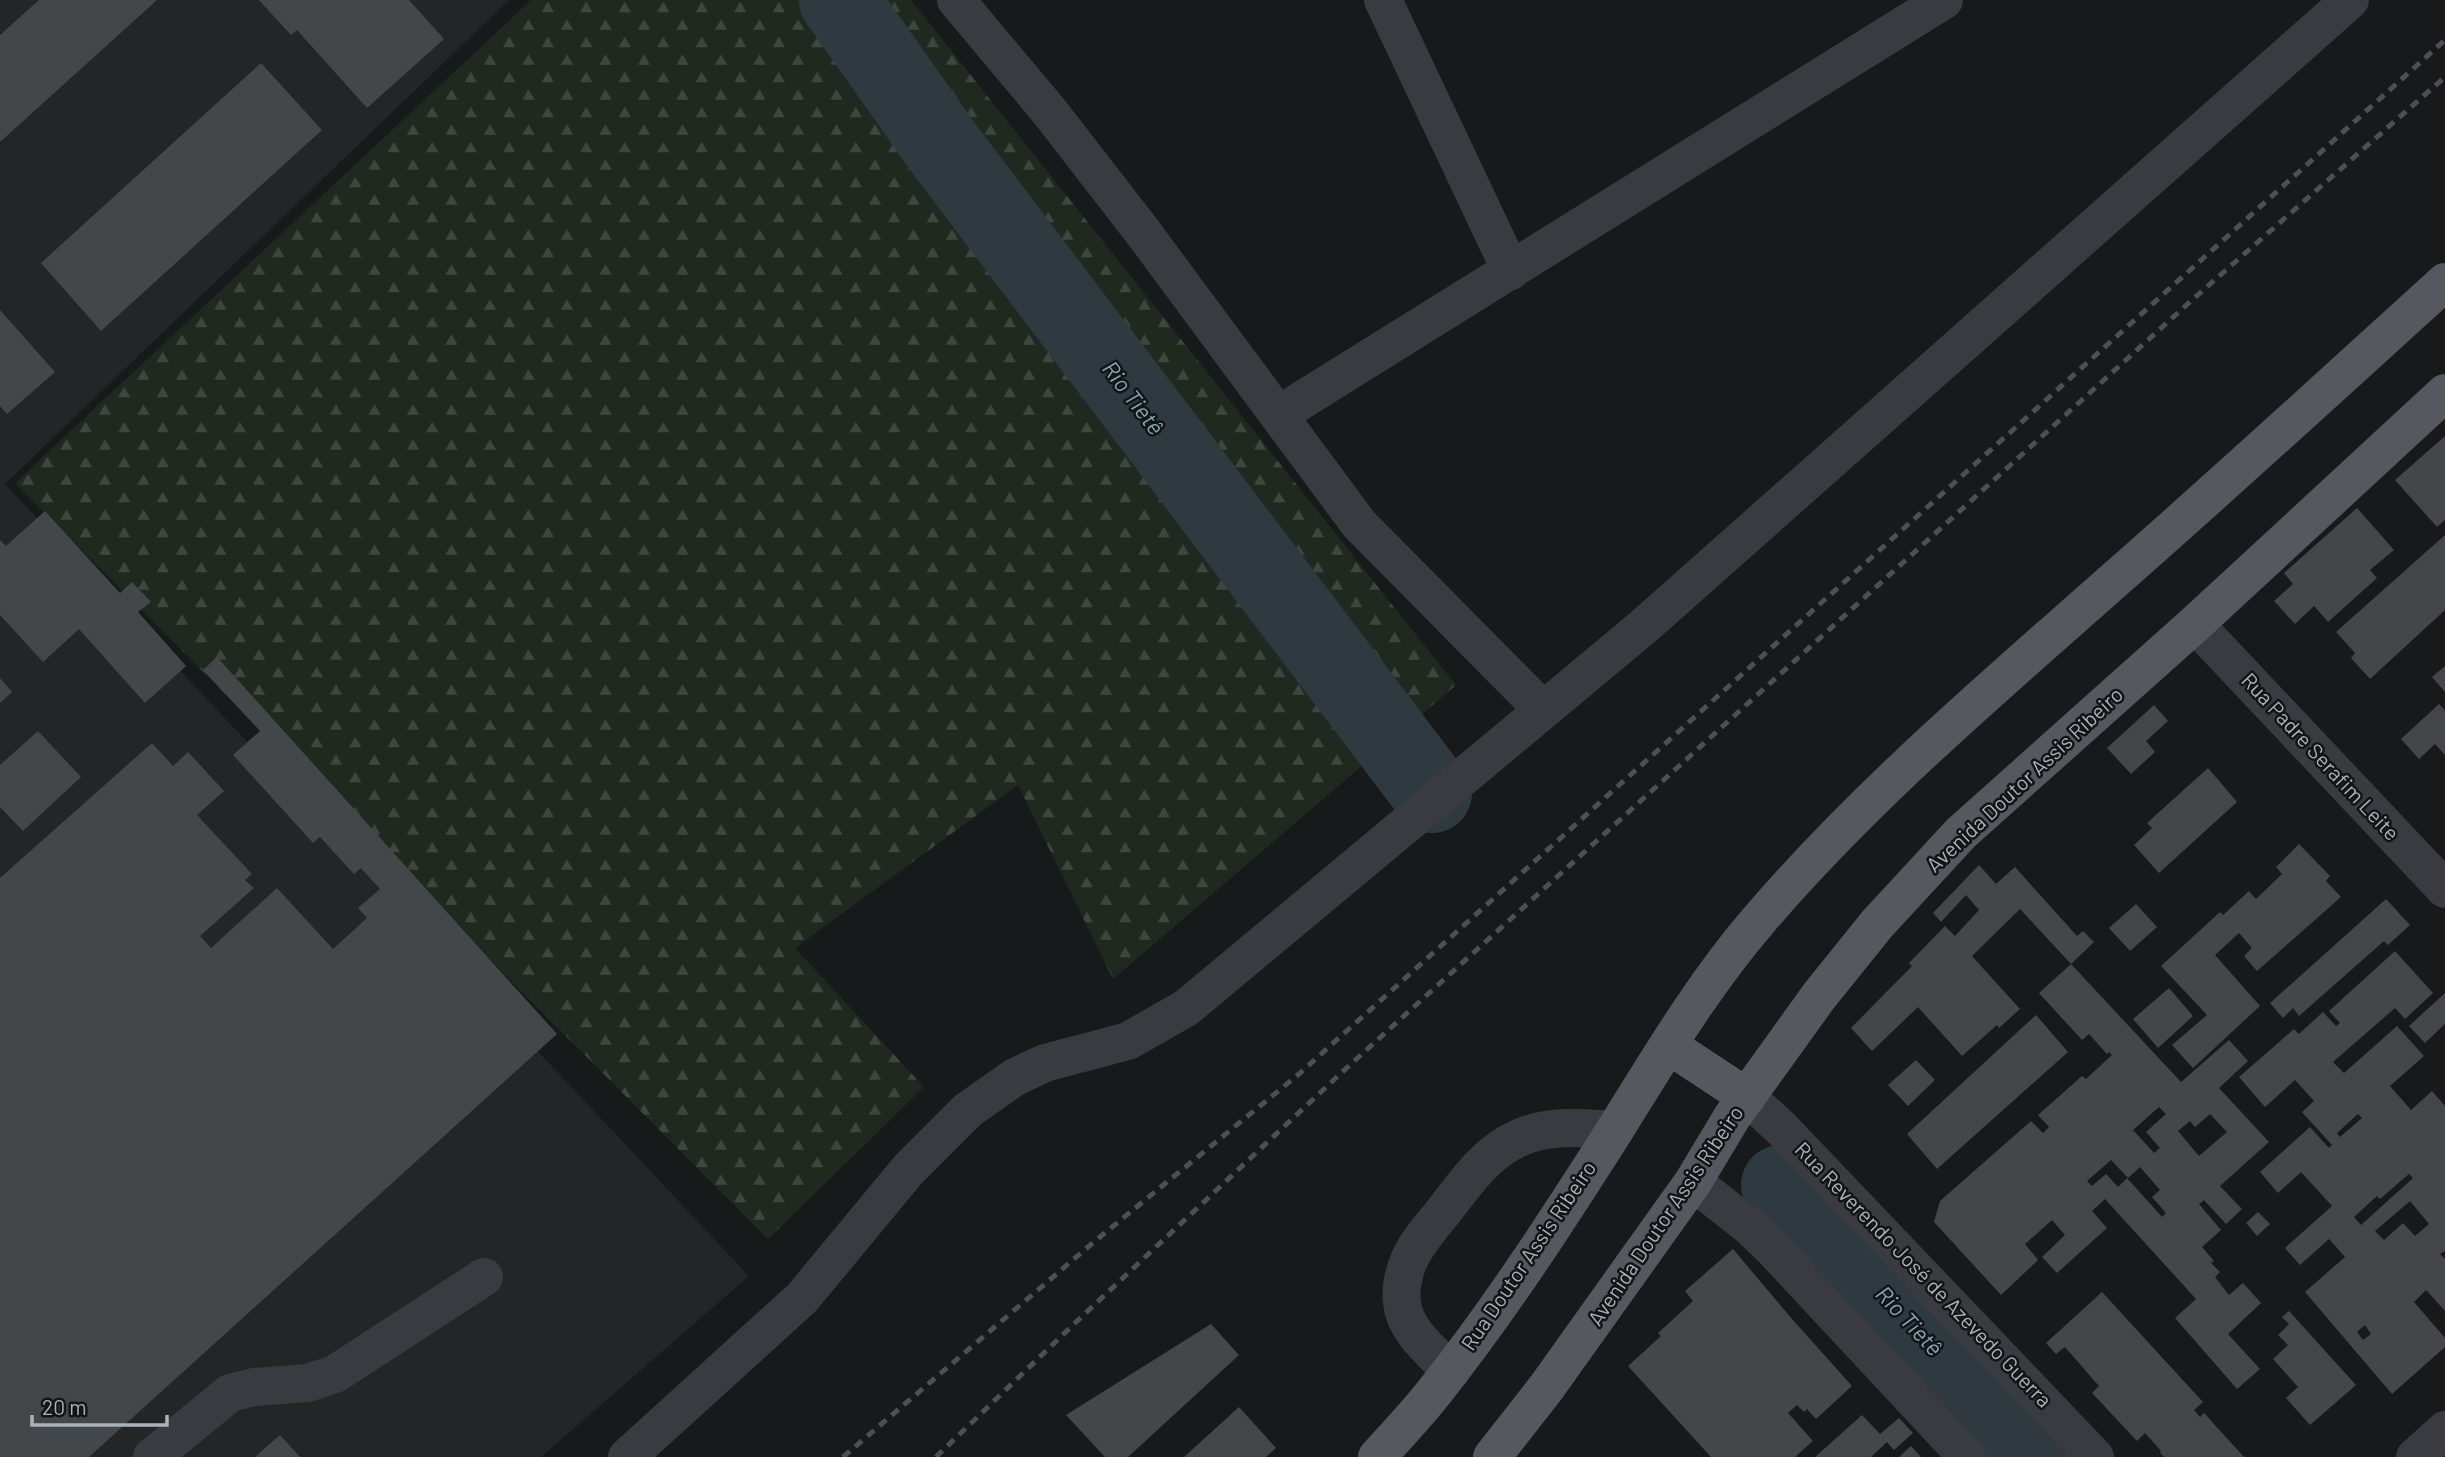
<svg xmlns="http://www.w3.org/2000/svg" width="2445" height="1457" font-family="Barlow,sans-serif">
<defs>
<pattern id="forest-firs" width="22" height="20" patternUnits="userSpaceOnUse" patternTransform="scale(1.75)"><rect width="22" height="20" fill="#202920"/><path d="M5 1l3.5 6h-7zM16 11l3.5 6h-7z" fill="#3e463e"/></pattern>
</defs>
<rect width="100%" height="100%" fill="#18191a"/>
<path fill="#242527" d="M0 0H509L5 484 749 1276 541 1457H0Z"/>
<path fill="url(#forest-firs)" d="M531 0H911L1456 685 1113 979 1018 785 795 948 924 1087 768 1239 15 483Z"/>
<g fill="none" stroke-linecap="round" stroke-linejoin="round">
<path stroke="#2e3a3f" stroke-width="80" d="M839 0 945 150 1432 793
M1781 1185 2037 1457"/>
</g>
<path fill="#44474a" fill-rule="evenodd" d="M39 0H157L0 142V35Z
M259 0H409L444 39 367 108 297 30 291 35Z
M261 63 322 130 101 331 41 263Z
M0 310 55 372 7 414 0 406Z
M2445 436V520L2437 527 2395 480Z
M2357 508 2394 550 2370 570 2377 578 2328 622 2314 606 2295 624 2274 601 2293 584 2284 573Z
M45 511 120 593 132 582 151 602 138 612 186 666 145 703 79 629 43 662 0 615V540L6 546Z
M2445 535V610L2370 679 2351 658 2355 653 2336 632Z
M217 657 557 1034 89 1457H0V878L152 743 173 766 188 752 224 791 197 815 252 874 245 880 254 888 200 936 211 948 277 888 333 949 367 918 358 908 380 889 361 868 354 874 320 837 313 843 233 755 260 731 203 670Z
M2445 666V692L2432 677Z
M0 678 12 692 0 703Z
M2439 704 2445 710V755L2435 744 2419 759 2401 739Z
M2154 705 2168 721 2146 741 2155 752 2131 774 2107 748Z
M38 731 81 777 23 831 0 807V765Z
M2208 768 2237 802 2159 873 2134 845 2152 828 2147 823Z
M2299 844 2330 876 2326 881 2341 897 2257 971 2244 956 2252 948 2239 933 2215 955 2260 1006 2193 1068 2172 1045 2207 1015 2161 966 2220 912 2223 915 2249 891 2256 899 2282 874 2276 867Z
M1979 865 1996 884 2015 867 2077 936 2083 931 2094 942 2071 964 2020 909 1972 956 2020 1009 1999 1028 1997 1025 1962 1056 1918 1007 1872 1051 1851 1028 1912 966 1909 963 1945 926 1955 936 1979 910 1966 895 1941 922 1933 913Z
M2386 899 2410 925 2388 945 2384 941 2299 1016 2293 1008 2283 1018 2270 1003Z
M2136 904 2157 927 2130 951 2109 928Z
M2395 951 2433 993 2405 1019 2395 1008 2333 1062 2344 1073 2397 1026 2424 1056 2390 1086 2411 1110 2432 1091 2445 1106V1251L2440 1254 2445 1259V1311L2426 1290 2414 1302 2445 1338V1347L2392 1394 2305 1292 2345 1257 2329 1239 2300 1265 2285 1248 2332 1206 2301 1172 2278 1193 2260 1172 2310 1127 2329 1148 2332 1145 2302 1112 2314 1101 2295 1080 2265 1107 2239 1077 2294 1029 2299 1034 2323 1012 2336 1026 2340 1023 2329 1011ZM2358 1114 2362 1118 2340 1137 2337 1133ZM2409 1174 2413 1178 2361 1225 2354 1217 2377 1196 2380 1199ZM2410 1201 2429 1224 2415 1236 2403 1223 2384 1240 2375 1231ZM2365 1325 2371 1334 2363 1340 2357 1332Z
M2071 964 2181 1082 2229 1040 2248 1061 2219 1088 2269 1142 2220 1186 2242 1209 2226 1224 2204 1200 2199 1204 2221 1230 2202 1247 2214 1261 2211 1263 2220 1272 2215 1277 2229 1295 2243 1283 2261 1303 2228 1334 2260 1369 2237 1389 2175 1318 2196 1299 2105 1199 2092 1211 2107 1228 2057 1273 2042 1257 2065 1235 2052 1220 2025 1244 2038 1260 2001 1295 1934 1222 1940 1201 2031 1121 2043 1133 2049 1127 2038 1115 2082 1076 2086 1079 2112 1055 2109 1052 2107 1054 2089 1034 2082 1040 2039 993ZM2159 1107 2166 1114 2146 1132 2160 1148 2154 1153 2133 1130ZM2210 1114 2227 1132 2199 1156 2178 1131 2190 1121 2195 1127ZM2111 1160 2128 1178 2140 1167 2160 1190 2152 1197 2166 1213 2162 1217 2127 1178 2118 1187 2106 1174 2092 1186 2087 1181Z
M2169 988 2193 1016 2158 1048 2133 1019Z
M2445 993V1024L2425 1043 2409 1026Z
M2036 1015 2068 1052 1937 1169 1907 1134Z
M1916 1060 1935 1080 1908 1106 1888 1085Z
M2258 1212 2270 1224 2257 1236 2246 1223Z
M1733 1249 1792 1319 1852 1386 1816 1419 1807 1409 1804 1412 1797 1405 1788 1413 1813 1441 1795 1457H1711L1628 1366 1661 1336 1658 1333 1693 1301 1685 1291Z
M2102 1292 2203 1402 2194 1410 2200 1417 2204 1413 2244 1457H2164L2160 1453 2161 1451 2145 1433 2137 1441 2092 1393 2099 1386 2065 1347 2056 1354 2046 1343Z
M2289 1311 2356 1385 2310 1425 2286 1398 2298 1387 2273 1359 2288 1345 2278 1335 2289 1324 2282 1317Z
M1211 1324 1239 1355 1128 1457H1105L1066 1415Z
M1239 1407 1276 1448 1266 1457H1184Z
M1862 1415 1880 1434 1899 1418 1913 1433 1894 1450 1887 1442 1871 1457H1815Z
M280 1435 300 1457H255Z
M1911 1446 1921 1457H1899Z"/>
<g fill="none" stroke-linecap="round" stroke-linejoin="round">
<path stroke="#393b40" stroke-width="38" d="M956 0 1049 111 1142 231 1359 524 1543 710
M1383 0 1511 271
M1278 415 1944 0
M2195 624 2445 889
M1747 1097 1781 1128 2095 1457
M1693 1182 1749 1226 1773 1249 1967 1457
M1451 1371C1432 1352 1404 1330 1402 1302 1400 1289 1404 1272 1409 1260 1417 1242 1431 1227 1443 1212 1465 1184 1486 1152 1519 1138 1549 1124 1583 1128 1615 1130
M152 1457 230 1393 254 1387 308 1383 335 1374 484 1277
M627 1457 802 1298 908 1170 968 1110 1015 1077 1045 1063 1128 1041 1186 1008 1643 627 2350 0
M2415 1457 2445 1430"/>
<path stroke="#55595f" stroke-width="38" d="M1668 1045 1747 1097
M1377 1457C1397 1435 1417 1414 1435 1391 1500 1309 1557 1221 1613 1133 1658 1061 1702 986 1758 921 1864 797 1989 691 2111 583 2224 484 2334 383 2445 282
M1492 1457 1546 1388 1693 1182 1732 1117 1819 996 1877 924 1961 833 2195 624 2445 393"/>
<path stroke="#4c5055" stroke-width="5" stroke-dasharray="9 7" stroke-linecap="butt" d="M843 1457 1095 1241 1299 1074 2445 40
M936 1457 1075 1323 1340 1074 2192 300 2445 77"/>
</g>
<g text-anchor="middle" stroke-width="5" stroke-linejoin="round" paint-order="stroke">
<g font-size="21" fill="#aab2ba" stroke="#131415">
<text transform="translate(2320 757) rotate(47)" y="7">Rua Padre Serafim Leite</text>
<text transform="translate(2025 780) rotate(-43)" y="7">Avenida Doutor Assis Ribeiro</text>
<text transform="translate(1666 1216) rotate(-56)" y="7">Avenida Doutor Assis Ribeiro</text>
<text transform="translate(1529 1256) rotate(-56)" y="7">Rua Doutor Assis Ribeiro</text>
<text transform="translate(1923 1275) rotate(46)" y="7">Rua Reverendo José de Azevedo Guerra</text>
</g>
<g font-size="23" font-style="italic" fill="#81a7b6" stroke="#131415">
<text transform="translate(1133 398) rotate(53)" y="8">Rio Tietê</text>
<text transform="translate(1909 1321) rotate(47)" y="8">Rio Tietê</text>
</g>
</g>
<path d="M32 1415v10h135v-10" fill="none" stroke="#aab2ba" stroke-width="3.5"/>
<text x="42" y="1415" font-size="21" fill="#aab2ba" stroke="#131415" stroke-width="5" paint-order="stroke">20 m</text>
</svg>
